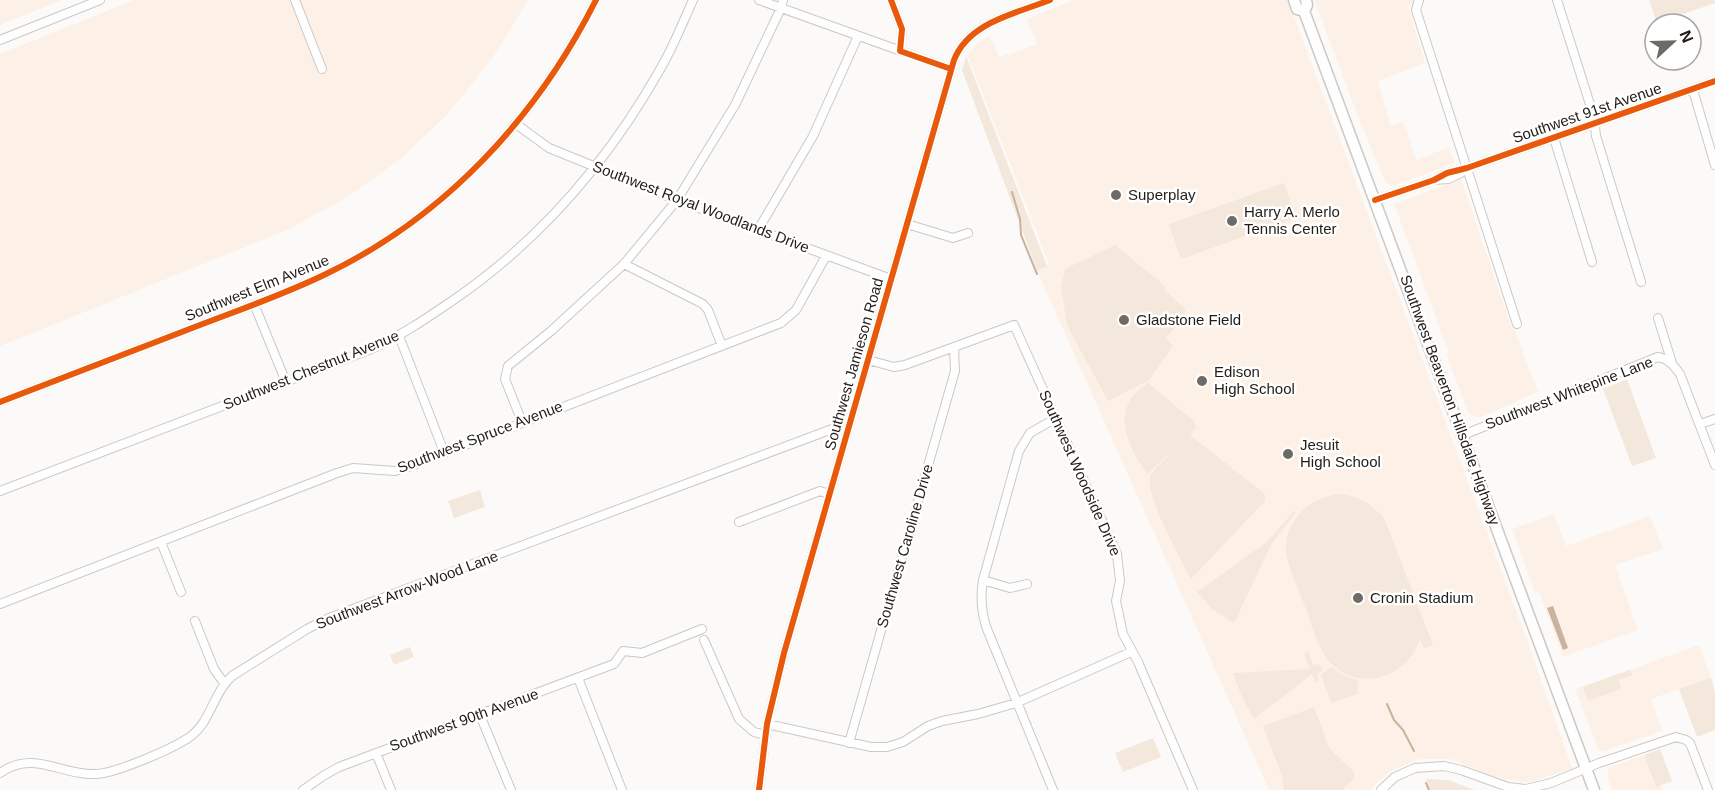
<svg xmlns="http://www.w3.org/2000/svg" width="1715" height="790" font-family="Helvetica,sans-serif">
<rect width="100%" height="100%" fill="#fcfaf8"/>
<path fill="#fdf1e7" d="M0 0H62L0 25Z
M134 0H528L492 59 447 115 398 161 343 200 283 232 0 346V54Z
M1073 0H1288L1526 637 1572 768 1532 782H1522L1492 776 1451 759H1421L1396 768 1377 782 1371 790H1269L1037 271 1036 269 1049 264 968 56 977 44 990 35 999 57 1008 54 1009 55 1037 44 1027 19Z
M1314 0H1415L1416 2 1408 6 1425 63 1378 81 1391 126 1403 121 1416 160 1449 147 1455 163 1394 186 1386 184 1355 109Z
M1461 179 1512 329 1514 328 1538 392 1479 418 1469 414 1446 354 1449 353 1394 204Z
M1554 514 1566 546 1650 516 1663 549 1615 565 1638 630 1563 657 1539 592 1535 593 1512 529Z
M1699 645 1711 678 1651 699 1662 731 1605 751H1599L1575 689Z
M1644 755 1656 786 1661 785 1663 790H1612L1607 776 1609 768Z"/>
<path fill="#f4e7db" d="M1649 0H1715V3L1657 23Z
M966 56 1047 266 1037 270 962 70Z
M1284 183 1296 218 1181 259 1169 224Z
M1115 245 1165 286 1164 289 1185 309V315L1166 338 1173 346 1149 380 1108 401 1067 325 1061 287 1065 269Z
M1627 379 1656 458 1632 466 1603 389Z
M1148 383 1195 422 1196 428 1190 435 1265 494V501L1191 579C1182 562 1142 490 1151 475 1156 466 1167 458 1173 450L1147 474C1126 444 1109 407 1148 383Z
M480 490 485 507 454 518 448 501Z
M1338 494C1359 496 1373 504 1385 520L1433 645 1424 648 1420 639C1406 679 1357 694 1328 660 1317 646 1312 626 1306 609 1300 593 1291 575 1287 557 1281 524 1307 498 1338 494Z
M1294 511 1296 512 1271 545 1234 623 1213 610 1197 592 1267 542Z
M410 647 414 657 394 665 390 655Z
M1308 651 1313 665 1318 664 1322 666V671L1317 674 1319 680 1315 682 1312 674 1254 719 1242 697 1233 673 1310 669 1304 653Z
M1331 667 1344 676 1358 680 1357 694 1331 703 1321 675Z
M1630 670 1632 675 1619 680 1621 689 1588 701 1583 687Z
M1711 678 1715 692V730L1697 737 1679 689Z
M1314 707 1329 748 1354 772V778L1342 790H1284L1282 776 1263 726Z
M1153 738 1161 757 1123 772 1115 753Z
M1660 749 1672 781 1656 787 1644 755Z
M1426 779 1448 780 1475 790H1430Z"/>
<path fill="#c9b39e" d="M1553 606 1568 648 1563 650 1547 608Z"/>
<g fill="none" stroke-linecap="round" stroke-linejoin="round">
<path stroke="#c9b39e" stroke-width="2" d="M1012 192 1020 219 1021 235 1037 274
M1387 704 1394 720 1403 730 1414 751
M1426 783 1429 790"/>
<g stroke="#ccc8c4" stroke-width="10">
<path id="minor" d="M295 0 322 69
M759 0 951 69
M891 0 902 29 900 51
M1419 0 1416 10 1517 324
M1557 0 1594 117 1596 136 1641 282
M0 40 100 0
M1693 90 1715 165
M516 124 549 148 677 200 891 279
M1554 138 1592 262
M1434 180 1448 179 1461 173
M1375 200 1434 180 1447 173 1467 168 1715 81
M907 224 953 238 968 233
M758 230 813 136 858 36
M624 264 703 304 708 310 722 346
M254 304 286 382
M1658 318 1672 363
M399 336 444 452
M868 360 894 367 905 365 1014 325 1117 554 1120 581 1116 601 1123 634 1138 662 1193 790
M0 402C62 378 124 354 187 330 233 312 281 296 326 274 445 217 537 117 596 0
M522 422 505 379 508 366 551 331 624 264 677 200 735 105 781 8 783 0
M1700 424 1715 419
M1463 435 1658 357C1669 359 1674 366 1680 374L1715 465
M0 491 374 348C402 335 427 318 452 301 541 240 610 159 662 66 674 45 683 22 693 0
M739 522 820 491 829 494
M161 542 181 592
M983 580 1010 588 1027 584
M0 604 337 473 353 468 395 471 408 467 781 323 796 310 826 256
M195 621 214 669 224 683
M704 640 739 719 754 732 766 735
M578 678 622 790
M480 715 511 790
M767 724 871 747H887L903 742 928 726 942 721 978 714 1016 703 1131 652
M849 743 955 371 954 347
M376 753 391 790
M0 773C34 749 61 776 97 774 116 773 175 748 191 736 211 721 213 693 232 676L307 629 329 618 840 426H849
M303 790 323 776 339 767 614 664 623 651 642 653 702 629
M759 790 767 724 784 653 954 60C969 22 1015 14 1050 0
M1053 790 987 629C981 612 980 598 983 580L1019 451 1030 433 1056 418
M1381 790 1395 777 1415 768 1444 766 1461 770 1508 787 1526 789 1551 783 1599 763 1676 737 1686 740 1690 743 1708 790"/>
</g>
<g stroke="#ccc8c4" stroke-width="13">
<path id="major" d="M1294 0 1297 9 1304 11
M1306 0 1307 5 1304 11 1594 790"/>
</g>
<use href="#minor" stroke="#fffefe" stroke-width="8"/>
<use href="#major" stroke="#fffefe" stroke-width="10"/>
<g stroke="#fff" stroke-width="10">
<path id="cycleway" d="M891 0 902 29 900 51 951 69
M1375 200 1434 180 1447 173 1467 168 1715 81
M0 402C62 378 124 354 187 330 233 312 281 296 326 274 445 217 537 117 596 0
M759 790 767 724 784 653 954 60C969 22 1015 14 1050 0"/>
</g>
<use href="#cycleway" stroke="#e8590c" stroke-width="6"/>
</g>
<g fill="#6e6a65" stroke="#fff" stroke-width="2">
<circle cx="1116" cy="195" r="6"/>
<circle cx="1232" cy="221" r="6"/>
<circle cx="1124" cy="320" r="6"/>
<circle cx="1202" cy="381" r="6"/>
<circle cx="1288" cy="454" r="6"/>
<circle cx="1358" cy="598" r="6"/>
</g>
<g text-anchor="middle" stroke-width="5" stroke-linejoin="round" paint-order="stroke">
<g font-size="15" fill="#221c16" stroke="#fff">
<text transform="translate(1587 113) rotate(-19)" y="5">Southwest 91st Avenue</text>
<text transform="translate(701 207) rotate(21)" y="5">Southwest Royal Woodlands Drive</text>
<text transform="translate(257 288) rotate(-22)" y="5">Southwest Elm Avenue</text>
<text transform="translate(854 364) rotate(-74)" y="5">Southwest Jamieson Road</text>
<text transform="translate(311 370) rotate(-22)" y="5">Southwest Chestnut Avenue</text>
<text transform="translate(1569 393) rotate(-21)" y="5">Southwest Whitepine Lane</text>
<text transform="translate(1450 400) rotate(70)" y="5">Southwest Beaverton Hillsdale Highway</text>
<text transform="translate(480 437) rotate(-21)" y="5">Southwest Spruce Avenue</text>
<text transform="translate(1080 473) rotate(66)" y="5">Southwest Woodside Drive</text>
<text transform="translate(905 546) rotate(-74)" y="5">Southwest Caroline Drive</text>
<text transform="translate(407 590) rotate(-21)" y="5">Southwest Arrow-Wood Lane</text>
<text transform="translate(464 720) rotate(-20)" y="5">Southwest 90th Avenue</text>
</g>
<g font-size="15" fill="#221c16" stroke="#fff" text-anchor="start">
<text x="1128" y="200">Superplay</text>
<text x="1244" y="217">Harry A. Merlo<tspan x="1244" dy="17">Tennis Center</tspan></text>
<text x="1136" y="325">Gladstone Field</text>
<text x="1214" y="377">Edison<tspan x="1214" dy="17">High School</tspan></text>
<text x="1300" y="450">Jesuit<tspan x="1300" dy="17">High School</tspan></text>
<text x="1370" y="603">Cronin Stadium</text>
</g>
</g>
<g transform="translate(1673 42) rotate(68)"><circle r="28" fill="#ffffff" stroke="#a7a4a2" stroke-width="1.5"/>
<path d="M0-4.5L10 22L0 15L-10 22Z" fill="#6e6a65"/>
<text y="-9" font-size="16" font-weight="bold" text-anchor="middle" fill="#221c16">N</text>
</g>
</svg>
